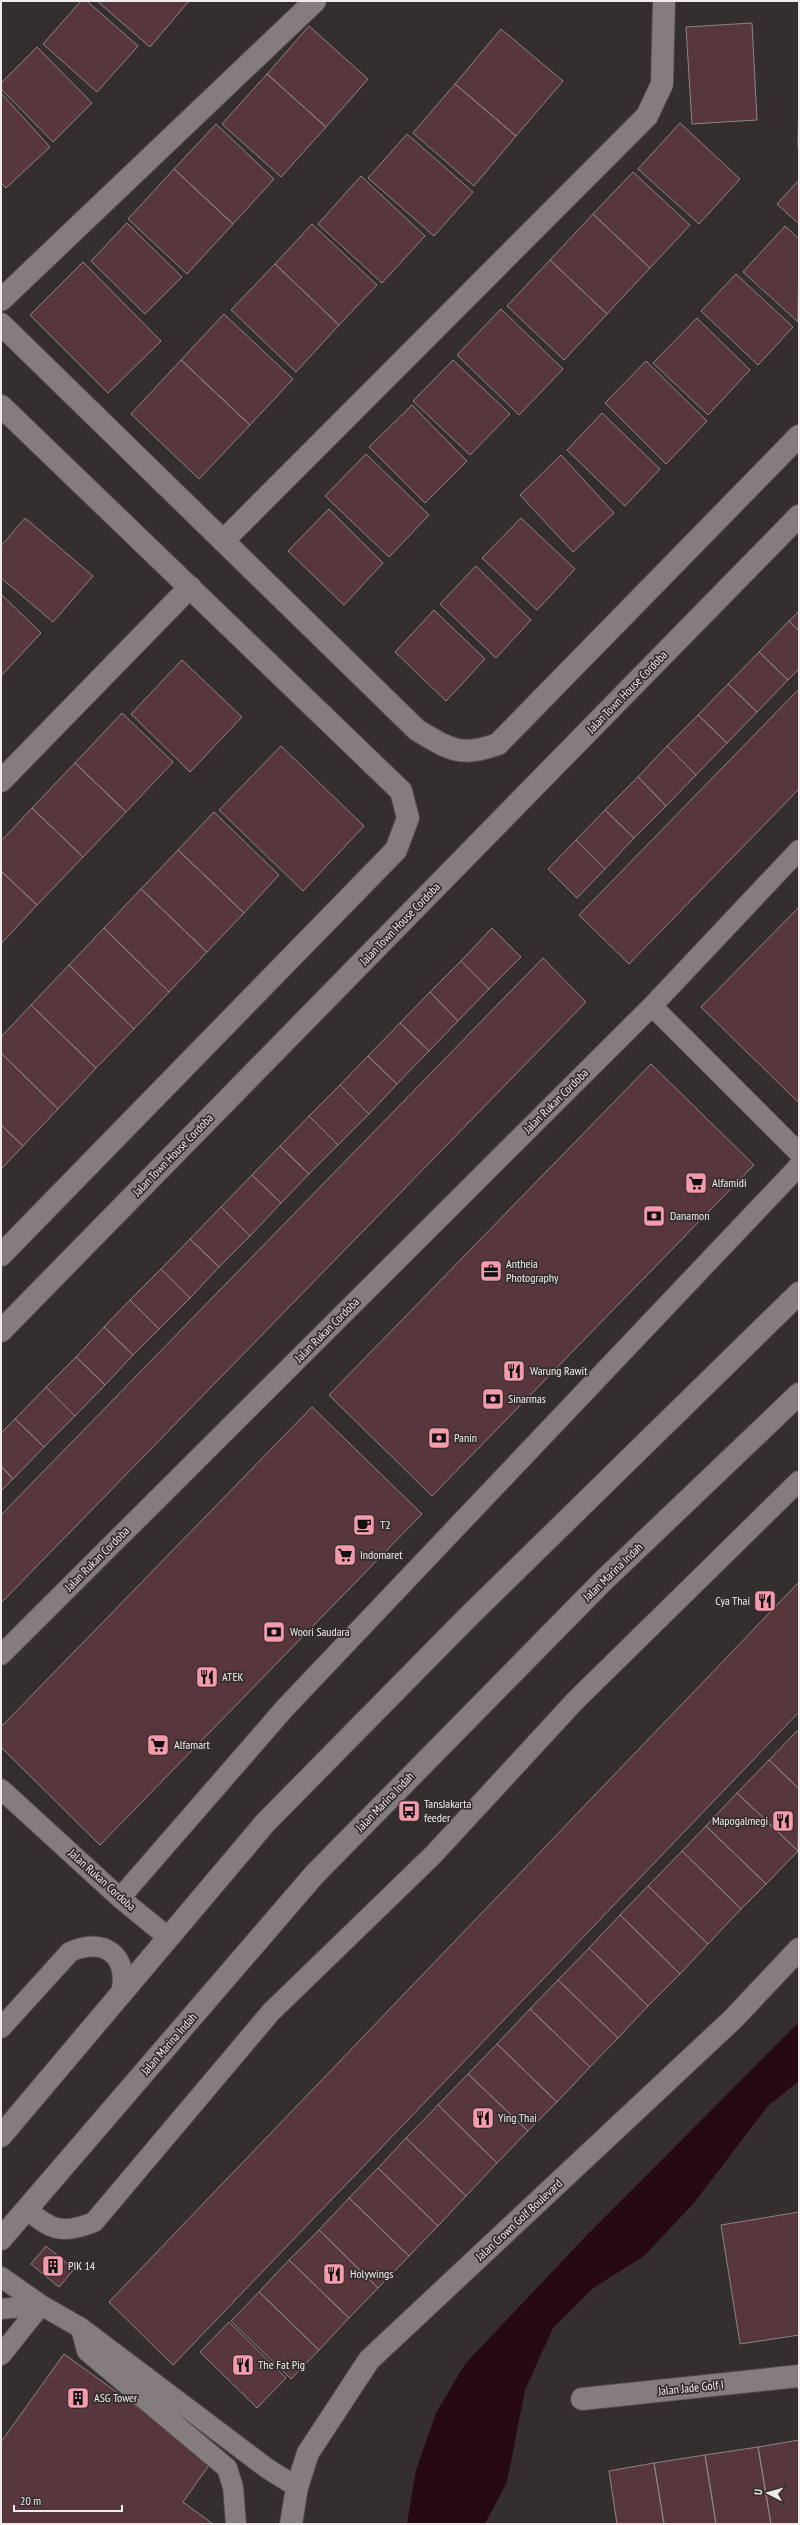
<svg xmlns="http://www.w3.org/2000/svg" width="800" height="2525" font-family="'PT Sans Narrow',sans-serif">
<rect width="100%" height="100%" fill="#352e2f"/>
<path fill="#270a11" d="M799 2022V2081L768 2106 693 2204 644 2256 592 2289 553 2328 525 2390 507 2482 485 2524H407L416 2470 436 2413 465 2364 585 2237Z"/>
<path fill="#57363c" stroke="#8d8586" d="M81 1H87L138 46 97 92 43 44Z
M97 1H189L150 47Z
M752 23 757 120 692 124 686 27Z
M309 26 368 79 326 127 267 74Z
M501 29 563 81 516 136 455 84Z
M37 47 92 103 53 142 1 89V83Z
M267 74 326 127 281 177 222 124Z
M799 81V147H798Z
M455 84 516 136 474 186 413 133Z
M1 93 50 147 6 188 1 183Z
M680 123 740 179 699 224 638 169Z
M216 124 274 179 233 224 174 169Z
M407 134 473 192 434 236 368 178Z
M174 169 233 224 187 274 128 219Z
M633 172 690 225 650 268 593 214Z
M361 176 425 236 382 283 318 224Z
M799 180V224L777 204Z
M593 214 650 268 607 314 550 260Z
M127 223 182 277 145 314 91 261Z
M312 224 377 285 339 325 275 264Z
M785 226 799 239 798 322 743 272Z
M550 260 607 314 564 360 507 306Z
M83 262 161 341 108 393 30 315Z
M275 264 339 325 296 372 231 310Z
M736 274 793 327 758 365 701 311Z
M501 309 563 369 519 415 457 355Z
M224 314 293 379 250 425 181 360Z
M697 318 750 370 708 415 653 363Z
M181 360 250 425 199 479 131 414Z
M453 360 510 414 470 455 413 401Z
M646 361 707 421 666 464 605 403Z
M412 405 467 461 425 503 369 447Z
M602 413 660 469 625 506 567 450Z
M366 454 429 515 389 557 325 496Z
M561 455 614 513 573 552 520 495Z
M329 509 383 563 344 605 288 551Z
M25 518 93 576 53 622 1 578V546Z
M521 518 575 569 537 610 482 558Z
M476 566 531 620 496 658 440 604Z
M1 594 41 633 1 676Z
M434 610 485 659 446 701 395 652Z
M799 611V631L789 621Z
M789 621 799 631V669L788 680 759 652Z
M759 652 788 680 757 712 728 684Z
M182 660 242 717 190 772 131 714Z
M728 684 757 712 727 743 698 715Z
M799 689V789L629 964 579 915Z
M122 713 173 762 126 812 75 763Z
M698 715 727 743 696 775 667 746Z
M281 746 364 826 303 891 219 810Z
M667 746 696 775 666 806 638 777Z
M75 763 126 812 83 857 32 808Z
M638 777 666 806 634 838 605 810Z
M32 808 83 857 37 905 1 871V841Z
M605 810 634 838 605 869 576 840Z
M214 812 279 875 244 913 178 850Z
M576 840 605 869 577 898 548 869Z
M178 850 244 913 207 952 141 889Z
M1 871 37 905 1 944Z
M141 889 207 952 169 992 104 928Z
M799 907V1103L701 1007Z
M104 928 169 992 134 1029 69 965Z
M492 928 521 957 489 989 461 961Z
M543 958 586 1002 1 1603V1515Z
M461 961 489 989 458 1021 430 992Z
M69 965 134 1029 96 1068 31 1005Z
M430 992 458 1021 429 1051 400 1023Z
M31 1005 96 1068 58 1109 1 1053V1037Z
M400 1023 429 1051 397 1084 368 1056Z
M1 1053 58 1109 23 1146 1 1125Z
M368 1056 397 1084 369 1114 340 1085Z
M651 1064 754 1165 432 1496 329 1395Z
M340 1085 369 1114 338 1145 309 1116Z
M309 1116 338 1145 309 1174 280 1146Z
M1 1125 23 1146 1 1169Z
M280 1146 309 1174 281 1203 252 1175Z
M252 1175 281 1203 250 1236 221 1207Z
M221 1207 250 1236 219 1267 190 1239Z
M190 1239 219 1267 190 1298 161 1269Z
M161 1269 190 1298 159 1329 130 1300Z
M130 1300 159 1329 133 1355 104 1327Z
M104 1327 133 1355 105 1385 76 1357Z
M76 1357 105 1385 75 1416 46 1387Z
M46 1387 75 1416 44 1447 15 1419Z
M312 1407 422 1514 100 1845 1 1747V1727Z
M15 1419 44 1447 13 1479 1 1466V1433Z
M1 1466 13 1479 1 1491Z
M799 1582V1712L173 2365 109 2302Z
M797 1731 799 1733V1789L769 1760Z
M769 1760 799 1789 798 1851 737 1793Z
M737 1793 798 1851 766 1884 706 1826Z
M706 1826 766 1884 741 1909 682 1851Z
M682 1851 741 1909 708 1944 648 1886Z
M648 1886 708 1944 680 1974 620 1915Z
M620 1915 680 1974 648 2006 589 1948Z
M589 1948 648 2006 618 2038 558 1980Z
M558 1980 618 2038 590 2067 530 2009Z
M530 2009 590 2067 557 2102 497 2044Z
M497 2044 557 2102 528 2131 468 2074Z
M468 2074 528 2131 497 2163 438 2105Z
M438 2105 497 2163 466 2196 406 2138Z
M406 2138 466 2196 438 2226 378 2168Z
M378 2168 438 2226 409 2256 349 2198Z
M349 2198 409 2256 378 2288 319 2230Z
M799 2212V2335L740 2344 721 2225Z
M319 2230 378 2288 349 2318 289 2260Z
M46 2246 74 2269 59 2287 31 2264Z
M289 2260 349 2318 319 2350 259 2292Z
M259 2292 319 2350 291 2379 231 2321Z
M229 2322 286 2378 257 2408 200 2352Z
M64 2354 212 2461 183 2502 213 2524H1V2442Z
M799 2440V2524H771L758 2447Z
M758 2447 771 2524H716L705 2455Z
M705 2455 716 2524H664L654 2463Z
M654 2463 664 2524H617L609 2471Z"/>
<g fill="none" stroke-linecap="round" stroke-linejoin="round">
<g stroke="#50494a" stroke-width="22">
<path id="lane" d="M652 1006 799 1153
M1 1655 652 1006 799 850
M1 1789 120 1898 169 1938
M120 1898 285 1708 799 1166
M1 2028 70 1952C104 1936 130 1956 121 1993
M27 2210C52 2230 62 2235 94 2222L271 2012 433 1855 575 1701 799 1481
M1 2277 41 2305 81 2328 268 2469 297 2487
M1 2309 41 2305
M81 2328 87 2351 227 2468 233 2487 236 2524
M1 2355 41 2305"/>
</g>
<g stroke="#50494a" stroke-width="24">
<path id="street" d="M1 300 315 1
M1 324 417 730C449 749 460 758 498 744L799 436
M1 406 401 791 408 818 396 850 1 1255
M223 541 647 116 662 84 664 1
M1 781 190 587
M1 1331 799 516
M582 2399 799 2376
M291 2524 297 2487 308 2453 369 2360 733 2019 799 1949"/>
</g>
<g stroke="#50494a" stroke-width="24">
<path id="secondary" d="M1 2136 266 1822 467 1618 799 1293
M1 2239 314 1875 603 1581 799 1394"/>
</g>
<use href="#lane" stroke="#847c7d" stroke-width="20"/>
<use href="#street" stroke="#847c7d" stroke-width="22"/>
<use href="#secondary" stroke="#847c7d" stroke-width="22"/>
</g>
<defs>
<g id="supermarket-square" transform="scale(1.15)"><rect x="-9" y="-9" width="18" height="18" rx="4" fill="#f39aab" stroke="#352e2f"/><path d="M-6-5.5h2.5l.6 2H6L4.5 2H-2.5L-4.4-4H-6ZM-1.5 3.2a1.3 1.3 0 1 0 .1 0ZM3 3.2a1.3 1.3 0 1 0 .1 0Z" fill="#111"/></g>
<g id="bank-square" transform="scale(1.15)"><rect x="-9" y="-9" width="18" height="18" rx="4" fill="#f39aab" stroke="#352e2f"/><path d="M-6-4H6V4H-6ZM0-2.3a2.3 2.3 0 1 0 0 4.6a2.3 2.3 0 1 0 0-4.6Z" fill="#111"/></g>
<g id="office-square" transform="scale(1.15)"><rect x="-9" y="-9" width="18" height="18" rx="4" fill="#f39aab" stroke="#352e2f"/><path d="M-6-3h4V-5.5h4V-3h4V5H-6ZM-1-4.5V-3h2v-1.5ZM-6 0V1H6V0Z" fill="#111"/></g>
<g id="restaurant-square" transform="scale(1.15)"><rect x="-9" y="-9" width="18" height="18" rx="4" fill="#f39aab" stroke="#352e2f"/><path d="M-5-6h1v4h1v-4h1v4h1v-4h1v5L-1.5 .5V6h-2V.5L-5-1ZM5-6V6H3V1.5H1.5Q1.5-4 5-6Z" fill="#111"/></g>
<g id="cafe-square" transform="scale(1.15)"><rect x="-9" y="-9" width="18" height="18" rx="4" fill="#f39aab" stroke="#352e2f"/><path d="M-5.5-4.5H6V0H3Q3 3.5 0 3.5H-2.5Q-5.5 3.5-5.5 0ZM3-3.2v2h1.7v-2ZM-6 4.5H4V6H-6Z" fill="#111"/></g>
<g id="bus-square" transform="scale(1.15)"><rect x="-9" y="-9" width="18" height="18" rx="4" fill="#f39aab" stroke="#352e2f"/><path d="M-5-6H5V4H4V6H2V4H-2V6H-4V4H-5ZM-3.5-4V0h7V-4ZM-3.5 1.2v1.5H-2V1.2ZM2 1.2v1.5H3.5V1.2Z" fill="#111"/></g>
<g id="building-square" transform="scale(1.15)"><rect x="-9" y="-9" width="18" height="18" rx="4" fill="#f39aab" stroke="#352e2f"/><path d="M-4-6H4V6H1V3H-1V6H-4ZM-2.5-4.3h1.7v1.8h-1.7ZM.8-4.3h1.7v1.8H.8ZM-2.5-1h1.7V.8h-1.7ZM.8-1h1.7V.8H.8Z" fill="#111"/></g>
</defs>
<g fill-rule="evenodd">
<use href="#supermarket-square" x="696" y="1183"/>
<use href="#bank-square" x="654" y="1216"/>
<use href="#office-square" x="491" y="1271"/>
<use href="#restaurant-square" x="514" y="1371"/>
<use href="#bank-square" x="493" y="1399"/>
<use href="#bank-square" x="439" y="1438"/>
<use href="#cafe-square" x="364" y="1525"/>
<use href="#supermarket-square" x="345" y="1555"/>
<use href="#restaurant-square" x="765" y="1601"/>
<use href="#bank-square" x="274" y="1632"/>
<use href="#restaurant-square" x="207" y="1677"/>
<use href="#supermarket-square" x="158" y="1745"/>
<use href="#bus-square" x="409" y="1811"/>
<use href="#restaurant-square" x="783" y="1821"/>
<use href="#restaurant-square" x="483" y="2118"/>
<use href="#building-square" x="53" y="2266"/>
<use href="#restaurant-square" x="334" y="2274"/>
<use href="#restaurant-square" x="243" y="2365"/>
<use href="#building-square" x="78" y="2398"/>
</g>
<g text-anchor="middle" stroke-width="3.5" stroke-linejoin="round" paint-order="stroke">
<g font-size="12" fill="#f0ebec" stroke="#352e2f">
<text transform="translate(627 692) rotate(-46)" y="4">Jalan Town House Cordoba</text>
<text transform="translate(400 924) rotate(-46)" y="4">Jalan Town House Cordoba</text>
<text transform="translate(556 1101) rotate(-45)" y="4">Jalan Rukan Cordoba</text>
<text transform="translate(173 1155) rotate(-46)" y="4">Jalan Town House Cordoba</text>
<text transform="translate(327 1330) rotate(-45)" y="4">Jalan Rukan Cordoba</text>
<text transform="translate(97 1559) rotate(-45)" y="4">Jalan Rukan Cordoba</text>
<text transform="translate(613 1572) rotate(-44)" y="4">Jalan Marina Indah</text>
<text transform="translate(385 1802) rotate(-46)" y="4">Jalan Marina Indah</text>
<text transform="translate(102 1880) rotate(42)" y="4">Jalan Rukan Cordoba</text>
<text transform="translate(169 2044) rotate(-49)" y="4">Jalan Marina Indah</text>
<text transform="translate(519 2220) rotate(-43)" y="4">Jalan Crown Golf Boulevard</text>
<text transform="translate(691 2388) rotate(-6)" y="4">Jalan Jade Golf I</text>
</g>
<g font-size="12" fill="#f0ebec" stroke="#352e2f" text-anchor="start">
<text x="712" y="1187">Alfamidi</text>
<text x="670" y="1220">Danamon</text>
<text x="506" y="1268">Antheia<tspan x="506" dy="14">Photography</tspan></text>
<text x="530" y="1375">Warung Rawit</text>
<text x="508" y="1403">Sinarmas</text>
<text x="454" y="1442">Panin</text>
<text x="380" y="1529">T2</text>
<text x="360" y="1559">Indomaret</text>
<text x="750" y="1605" text-anchor="end">Cya Thai</text>
<text x="290" y="1636">Woori Saudara</text>
<text x="222" y="1681">ATEK</text>
<text x="174" y="1749">Alfamart</text>
<text x="424" y="1808">TansJakarta<tspan x="424" dy="14">feeder</tspan></text>
<text x="768" y="1825" text-anchor="end">Mapogalmegi</text>
<text x="498" y="2122">Ying Thai</text>
<text x="68" y="2270">PIK 14</text>
<text x="350" y="2278">Holywings</text>
<text x="258" y="2369">The Fat Pig</text>
<text x="94" y="2402">ASG Tower</text>
</g>
</g>
<rect width="800" height="2525" fill="none" stroke="#f0ebec" stroke-width="4"/>
<g transform="translate(768 2493) rotate(276)" stroke="#352e2f" stroke-width="3" paint-order="stroke">
<path d="M0-3L7 15L0 10L-7 15Z" fill="#f0ebec"/>
<text y="-6" font-size="11" font-weight="bold" text-anchor="middle" fill="#f0ebec">U</text>
</g>
<path d="M14 2505v6h108v-6" fill="none" stroke="#f0ebec" stroke-width="2"/>
<text x="20" y="2505" font-size="12" fill="#f0ebec" stroke="#352e2f" stroke-width="3" paint-order="stroke">20 m</text>
</svg>
